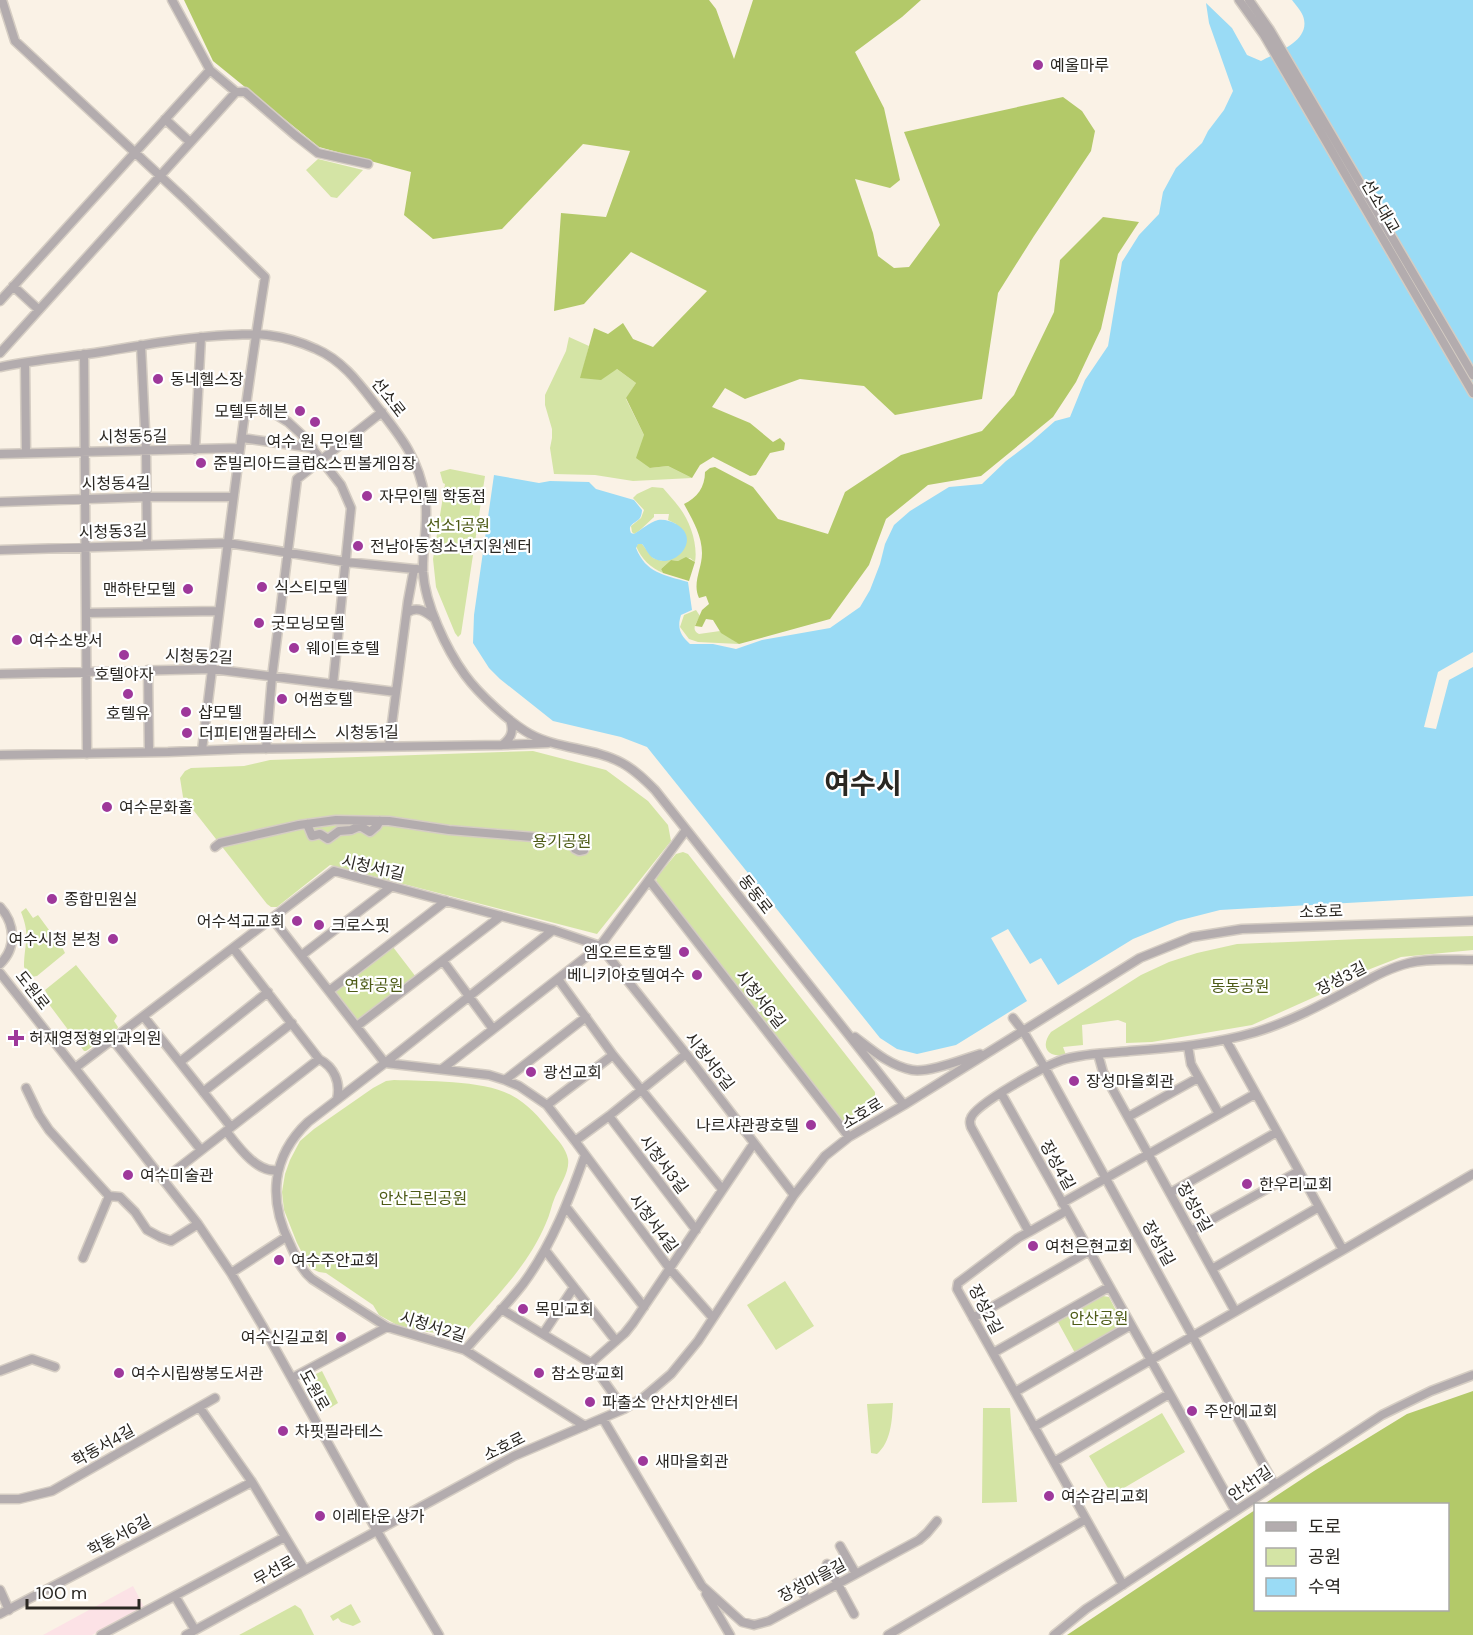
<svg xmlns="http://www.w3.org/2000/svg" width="1473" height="1635" font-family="'DM Sans','Noto Sans KR',sans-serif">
<rect width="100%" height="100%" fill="#faf2e6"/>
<path fill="#fce2e6" d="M133 1586 144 1607 92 1635H43Z"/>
<path fill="#d4e4a5" d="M318 159 363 170 337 198 331 197 306 170Z
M569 337 589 346 581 378 617 369 636 383 626 399 644 435 650 468 668 466 692 478 633 481 595 475 554 474 550 448 552 438V429L545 405V395L566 351Z
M450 469 485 476 461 634 458 637 455 633 436 587 433 559 445 484 443 483 440 472Z
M652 487 663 488C668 494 674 500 679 507 690 521 698 544 695 562L690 558 678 561 671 560 661 569 663 573C650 567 642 560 636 546L638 544H642L653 558 662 561 676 524 668 520 669 514H654V517L639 531 634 534 632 532 631 526 641 518 644 510 633 498 637 494Z
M696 610 700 616C697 622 690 630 699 634L720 631 739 644 698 642 689 639 680 627 684 615Z
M533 751 606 770 648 801 668 825 671 841 597 934 330 865 277 907H271L267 904 183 797 180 778 185 771 191 768 244 766 270 760Z
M683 852 688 854 875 1092V1102L842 1121 657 884 656 878 676 854Z
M26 908 33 918 38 915 63 949 65 953 37 976 31 977 24 967C24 943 31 937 21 912Z
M1473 936V950L1401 957 1365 971 1328 991 1252 1025 1152 1042 1126 1043V1023L1118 1020 1082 1025 1083 1045 1063 1047 1066 1055C1049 1058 1039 1048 1051 1032L1141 975 1169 962 1197 953 1237 944 1361 939Z
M393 947 416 977 360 1020H355L336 995V990Z
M76 965 117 1016 114 1021 118 1027 117 1029 86 1051H84L45 999 48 996 45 990Z
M394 1080C426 1081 483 1080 511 1095 528 1104 539 1117 551 1132 557 1139 566 1148 568 1159 570 1171 560 1186 555 1197 551 1206 550 1215 546 1223 529 1264 497 1296 468 1329L457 1335 428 1332 397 1325 379 1315 373 1305 326 1273 319 1272 310 1268 297 1243 284 1210 282 1192 285 1174 290 1160 300 1141 314 1129 373 1088 386 1081Z
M785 1281 814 1326 776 1350 747 1305Z
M1103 1296 1109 1297 1121 1320 1117 1329 1075 1353 1058 1322Z
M322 1371 338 1403 330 1408 312 1376Z
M893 1403C892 1421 891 1442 877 1454L871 1453 867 1404Z
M983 1408H1010L1017 1502 982 1503Z
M1162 1413 1185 1452 1112 1495 1089 1456Z
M351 1604 361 1622 353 1626 341 1622 338 1618 333 1621 330 1616Z
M295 1605 301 1609 314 1635H239Z"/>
<path fill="#b3c969" d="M184 0H709L716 9 734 59 753 0H921L902 17 855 52 884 108 900 180 890 188 855 179 873 233 878 256 894 268 909 267 940 225 904 132 1063 97 1082 111 1095 131 1091 151 1034 236 998 293 982 399 895 415 864 386 800 379 745 399 725 388 712 407 750 423 773 442 780 438 785 443 784 450 770 453 756 475 750 476 713 457 700 465 692 478 668 466 650 468 636 458 644 435 626 398 636 383 617 369 601 380 580 378 594 328 608 334 623 323 633 339 653 347 707 291 631 252 584 304 554 311 561 213 606 217 630 151 583 144 502 229 433 239 404 215 411 172 319 147 213 61Z
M1103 217 1139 222 1118 254 1101 329 1076 382 1053 417 981 476 928 485 886 519 869 565 830 619 739 644 721 633 713 620 706 619 702 627 695 626 702 610 709 604 706 596 699 598C692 583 702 569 702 553 702 535 692 519 684 504 697 498 705 487 705 472L710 468 715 467 753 487 778 519 828 534 845 492 901 455 982 431 1014 395 1054 312 1060 260Z
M686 557 695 562 689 581 663 573 661 569 671 560 678 561Z
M1473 1391V1635H1067L1255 1510 1256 1610H1448V1504H1264L1314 1471 1407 1414Z"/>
<path fill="#9adbf5" d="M1292 0H1473V652L1438 672 1424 727 1436 729 1449 680 1473 667V896L1220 910 1177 921 1133 939 1058 985 1041 958 1030 964 1008 929 991 938 1027 1001 956 1045 917 1054 897 1049 880 1038 647 747 621 737 553 721 500 679 489 668 473 643 474 615 494 475 539 483 550 481 589 482 596 489 634 500 642 510C642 512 641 517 640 518 635 524 627 524 631 533L634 534C641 530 650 522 658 520 664 519 671 521 676 524 703 539 674 571 653 558 648 555 646 548 642 544H638L636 548C646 573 664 575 688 582L692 610 681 615C677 628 680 635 690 644H713L736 649 762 640 830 628 860 607 870 590 880 564 885 544 894 525 910 511 949 487 982 484 1006 461 1031 442 1055 421 1070 417 1085 380 1108 346 1122 262 1139 235 1159 214 1163 192 1176 168 1202 143 1208 131 1224 110 1233 91 1209 23 1206 3 1232 28 1247 55 1261 61C1277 52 1312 41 1303 16 1301 11 1296 5 1292 0Z"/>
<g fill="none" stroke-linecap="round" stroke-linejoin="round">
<g stroke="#d5cdc3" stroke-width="11">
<path id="minor" d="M2 0 15 41 186 200 265 277C240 434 222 592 202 750
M172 0 210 70 236 92H245L295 135 318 153 368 164
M1239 0 1264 35 1473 393
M1249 0 1270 30 1473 375
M165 119 190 142
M13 286 39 310
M0 301 210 70
M141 345 146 451 147 545
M0 353 236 92
M84 354 87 754
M25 363 26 453
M0 367C33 360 67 357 101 352 144 345 186 337 230 335 242 335 255 333 267 335 283 337 301 342 316 349 344 361 361 386 379 409 402 438 419 460 425 498 429 523 422 547 423 572 425 604 446 649 465 675 478 693 510 723 530 734 557 749 595 748 622 763 635 770 645 780 655 790L904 1105
M247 408 275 414 288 422 301 434 341 485 351 508 333 684
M242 438 313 448
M195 450 201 337
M0 454 240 448
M0 502 147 497H233
M0 550 228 543 346 562 414 569
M86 613 219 611
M407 613C417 605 426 612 435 619
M148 670 149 752
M0 674 212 669 396 692
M502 745C512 738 514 730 510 720
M389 746 408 601 414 569H417
M266 749 272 677 297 479 382 412
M0 755 168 752 242 749 502 745 548 743
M307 824 312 836 320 834 328 839 339 831 351 830 360 826 370 832 377 826 380 821
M215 847 220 843 299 825 336 820 389 821 449 830 570 840 575 849 579 851 584 850
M649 880 849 1137
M0 907C15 923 17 948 0 964
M272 918 385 1063 489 1075 505 1080 519 1086 547 1105 575 1141 670 1269 713 1318
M553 930 385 1063 308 1122C271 1157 268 1200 290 1244 296 1257 301 1270 312 1279L387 1327 465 1350 585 1426
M600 946 686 1054 794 1195
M233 948 319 1059C334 1067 341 1082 337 1099
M302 955 391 887
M443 961 493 1029
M0 973 198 1224 231 1273 262 1325 377 1531 439 1635
M558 979 613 1055 722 1189
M329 991 446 901
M144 1017 231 1127
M1013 1018 1023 1031 1045 1068 1274 1484
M357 1026 501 916
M855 1037C872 1050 890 1066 912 1070 929 1073 963 1059 980 1054
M113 1040 201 1150
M1226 1040 1343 1250
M1188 1046 1191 1064 1219 1114
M1098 1054 1103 1072 1235 1311
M180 1062 268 992
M75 1068 334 871 553 930 600 946
M442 1069 600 946 686 830
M505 1080 586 1017
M26 1088 39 1115 49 1130 109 1196 120 1197 135 1212 147 1230 160 1237 171 1241 198 1224
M203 1092 292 1023
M1001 1093 1235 1510
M547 1105 613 1055
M609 1116 696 1230
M1128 1117 1198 1078
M226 1131C237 1145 257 1174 278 1170
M575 1141 609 1116 686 1054
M163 1180 319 1059
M1170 1193 1277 1132
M1062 1203 1255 1094
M566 1207 644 1307
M1191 1231 1299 1171
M1029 1232 1066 1211
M545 1250 616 1341
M83 1258 109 1196
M1212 1269 1319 1207
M231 1273 286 1237
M501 1309 591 1363 625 1333 633 1323 754 1143
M973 1318 1089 1251
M543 1334 574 1287
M465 1350C484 1328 505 1307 523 1284 552 1245 569 1200 585 1155
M993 1353 1109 1287
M591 1363 624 1409
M0 1371 32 1359 55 1367
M292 1378 387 1327
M1015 1392 1131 1325
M200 1408 252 1482 305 1570
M603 1419 702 1586 742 1622 754 1625 769 1621 919 1540 927 1533 937 1521
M1034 1427 1343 1250 1473 1174
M1054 1462 1169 1394
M0 1499H19L52 1491 215 1398
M840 1546 856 1574
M827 1564 854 1614
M797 1583 807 1600
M1123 1585 957 1289 958 1283 1018 1238 1029 1232 971 1127C970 1123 969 1121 971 1118 975 1104 1047 1065 1062 1060 1068 1058 1074 1057 1080 1056 1096 1053 1114 1053 1130 1051 1173 1048 1215 1044 1256 1032 1289 1022 1321 1005 1351 989 1370 979 1388 968 1409 963 1430 958 1452 960 1473 960
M0 1590 9 1610
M706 1594 730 1635
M175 1596 195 1630
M0 1614 252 1482
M101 1635 285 1537
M186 1635 514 1456 624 1409 644 1397 671 1374 698 1341 794 1195 825 1156 849 1137 904 1105 1140 958 1192 937 1242 929 1473 921
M888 1635 1086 1519
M1054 1635 1086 1609 1382 1415 1431 1391 1473 1375"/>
</g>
<use href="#minor" stroke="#b3acae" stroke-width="8"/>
</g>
<g fill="#9e389b" stroke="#fff" stroke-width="2">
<circle cx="1038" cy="65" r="6"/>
<circle cx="158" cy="379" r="6"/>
<circle cx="300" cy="411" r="6"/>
<circle cx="315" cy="422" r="6"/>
<circle cx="201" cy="463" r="6"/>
<circle cx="367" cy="496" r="6"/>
<circle cx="358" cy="546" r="6"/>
<circle cx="262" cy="587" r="6"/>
<circle cx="188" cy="589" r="6"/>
<circle cx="259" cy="623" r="6"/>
<circle cx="17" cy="640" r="6"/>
<circle cx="294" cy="648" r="6"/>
<circle cx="124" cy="655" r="6"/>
<circle cx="128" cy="694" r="6"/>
<circle cx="282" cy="699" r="6"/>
<circle cx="186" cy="712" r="6"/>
<circle cx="187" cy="733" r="6"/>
<circle cx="107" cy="807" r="6"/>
<circle cx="52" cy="899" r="6"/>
<circle cx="297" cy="921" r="6"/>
<circle cx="319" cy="925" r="6"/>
<circle cx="113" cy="939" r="6"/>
<circle cx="684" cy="952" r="6"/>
<circle cx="697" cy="975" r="6"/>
<path d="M13 1029h6v6h6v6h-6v6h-6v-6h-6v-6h6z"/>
<circle cx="531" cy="1072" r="6"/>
<circle cx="1074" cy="1081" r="6"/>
<circle cx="811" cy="1125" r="6"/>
<circle cx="128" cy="1175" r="6"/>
<circle cx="1247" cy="1184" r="6"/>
<circle cx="1033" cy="1246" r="6"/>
<circle cx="279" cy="1260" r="6"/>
<circle cx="523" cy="1309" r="6"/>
<circle cx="341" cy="1337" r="6"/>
<circle cx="119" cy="1373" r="6"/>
<circle cx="539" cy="1373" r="6"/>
<circle cx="590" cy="1402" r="6"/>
<circle cx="1192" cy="1411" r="6"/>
<circle cx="283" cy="1431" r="6"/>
<circle cx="643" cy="1461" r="6"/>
<circle cx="1049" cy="1496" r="6"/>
<circle cx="320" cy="1516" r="6"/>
</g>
<g text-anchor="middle" stroke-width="4.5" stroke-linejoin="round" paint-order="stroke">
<g font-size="16" fill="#2a2722" stroke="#fff" text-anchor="start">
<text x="1050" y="71">예울마루</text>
<text x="170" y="385">동네헬스장</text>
<text x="288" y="417" text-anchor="end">모텔투헤븐</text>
<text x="315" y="447" text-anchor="middle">여수 원 무인텔</text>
<text x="213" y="469">준빌리아드클럽&amp;스핀볼게임장</text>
<text x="379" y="502">자무인텔 학동점</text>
<text x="370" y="552">전남아동청소년지원센터</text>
<text x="274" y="593">식스티모텔</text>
<text x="176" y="595" text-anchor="end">맨하탄모텔</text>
<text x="271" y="629">굿모닝모텔</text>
<text x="29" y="646">여수소방서</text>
<text x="306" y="654">웨이트호텔</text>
<text x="124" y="680" text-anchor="middle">호텔야자</text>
<text x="294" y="705">어썸호텔</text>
<text x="198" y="718">샵모텔</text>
<text x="128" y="719" text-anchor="middle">호텔유</text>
<text x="199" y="739">더피티앤필라테스</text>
<text x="119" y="813">여수문화홀</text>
<text x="64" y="905">종합민원실</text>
<text x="285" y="927" text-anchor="end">어수석교교회</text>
<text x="331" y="931">크로스핏</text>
<text x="101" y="945" text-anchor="end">여수시청 본청</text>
<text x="672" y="958" text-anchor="end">엠오르트호텔</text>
<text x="685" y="981" text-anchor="end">베니키아호텔여수</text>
<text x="29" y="1044">허재영정형외과의원</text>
<text x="543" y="1078">광선교회</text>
<text x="1086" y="1087">장성마을회관</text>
<text x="799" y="1131" text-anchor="end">나르샤관광호텔</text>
<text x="140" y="1181">여수미술관</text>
<text x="1259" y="1190">한우리교회</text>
<text x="1045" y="1252">여천은현교회</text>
<text x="291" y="1266">여수주안교회</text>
<text x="535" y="1315">목민교회</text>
<text x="329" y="1343" text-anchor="end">여수신길교회</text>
<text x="131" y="1379">여수시립쌍봉도서관</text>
<text x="551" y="1379">참소망교회</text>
<text x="602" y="1408">파출소 안산치안센터</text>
<text x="1204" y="1417">주안에교회</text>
<text x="295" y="1437">차핏필라테스</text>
<text x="655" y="1467">새마을회관</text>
<text x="1061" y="1502">여수감리교회</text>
<text x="332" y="1522">이레타운 상가</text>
</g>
<g font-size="16" fill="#2a2722" stroke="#fff">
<text transform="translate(1381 206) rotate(60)" y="6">선소대교</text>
<text transform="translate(389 397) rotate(52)" y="6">선소로</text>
<text transform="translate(133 436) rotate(-1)" y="6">시청동5길</text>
<text transform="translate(116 483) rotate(-1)" y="6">시청동4길</text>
<text transform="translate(113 531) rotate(-2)" y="6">시청동3길</text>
<text transform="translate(199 656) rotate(2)" y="6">시청동2길</text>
<text transform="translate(367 732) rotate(-1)" y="6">시청동1길</text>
<text transform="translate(373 867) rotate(13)" y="6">시청서1길</text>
<text transform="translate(756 894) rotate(52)" y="6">동동로</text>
<text transform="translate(1321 911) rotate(-2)" y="6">소호로</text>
<text transform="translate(1341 978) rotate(-27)" y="6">장성3길</text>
<text transform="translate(33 990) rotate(52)" y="6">도원로</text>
<text transform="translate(761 999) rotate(52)" y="6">시청서6길</text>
<text transform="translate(710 1061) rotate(52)" y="6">시청서5길</text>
<text transform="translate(862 1113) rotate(-31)" y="6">소호로</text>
<text transform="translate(664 1164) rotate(53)" y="6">시청서3길</text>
<text transform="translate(1058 1165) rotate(61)" y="6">장성4길</text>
<text transform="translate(1195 1207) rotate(61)" y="6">장성5길</text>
<text transform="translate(654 1223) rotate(53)" y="6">시청서4길</text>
<text transform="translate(1159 1243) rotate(61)" y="6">장성1길</text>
<text transform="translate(986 1309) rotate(62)" y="6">장성2길</text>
<text transform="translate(433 1326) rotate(17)" y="6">시청서2길</text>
<text transform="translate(315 1390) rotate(61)" y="6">도원로</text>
<text transform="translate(103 1445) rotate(-29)" y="6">학동서4길</text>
<text transform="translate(504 1446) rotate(-27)" y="6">소호로</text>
<text transform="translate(1250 1483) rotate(-34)" y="6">안산1길</text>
<text transform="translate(119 1535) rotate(-28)" y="6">학동서6길</text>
<text transform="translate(274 1570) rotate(-29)" y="6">무선로</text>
<text transform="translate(812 1580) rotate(-28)" y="6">장성마을길</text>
</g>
<g font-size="16" fill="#4d5b16" stroke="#fff">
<text x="458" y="531">선소1공원</text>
<text x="562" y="847">용기공원</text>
<text x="374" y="991">연화공원</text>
<text x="1240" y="992">동동공원</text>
<text x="423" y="1204">안산근린공원</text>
<text x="1099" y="1324">안산공원</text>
</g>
<g font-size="28" font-weight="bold" fill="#2a2722" stroke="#fff">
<text x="863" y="793">여수시</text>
</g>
</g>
<rect x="1254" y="1503" width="195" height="108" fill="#ffffff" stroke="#aaa9a7" stroke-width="1.5"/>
<rect x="1266" y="1522" width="30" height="9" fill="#b3acae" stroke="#aaa9a7" stroke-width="1.5"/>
<text x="1308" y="1533" font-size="18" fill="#2a2722">도로</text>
<rect x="1266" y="1548" width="30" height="18" fill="#d4e4a5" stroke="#aaa9a7" stroke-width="1.5"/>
<text x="1308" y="1563" font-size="18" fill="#2a2722">공원</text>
<rect x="1266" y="1578" width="30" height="18" fill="#9adbf5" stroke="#aaa9a7" stroke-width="1.5"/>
<text x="1308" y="1593" font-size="18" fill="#2a2722">수역</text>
<path d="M27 1599v9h112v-9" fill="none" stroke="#2a2722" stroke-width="3"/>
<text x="36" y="1599" font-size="18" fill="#2a2722" stroke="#ffffff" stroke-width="4.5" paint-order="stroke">100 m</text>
</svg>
